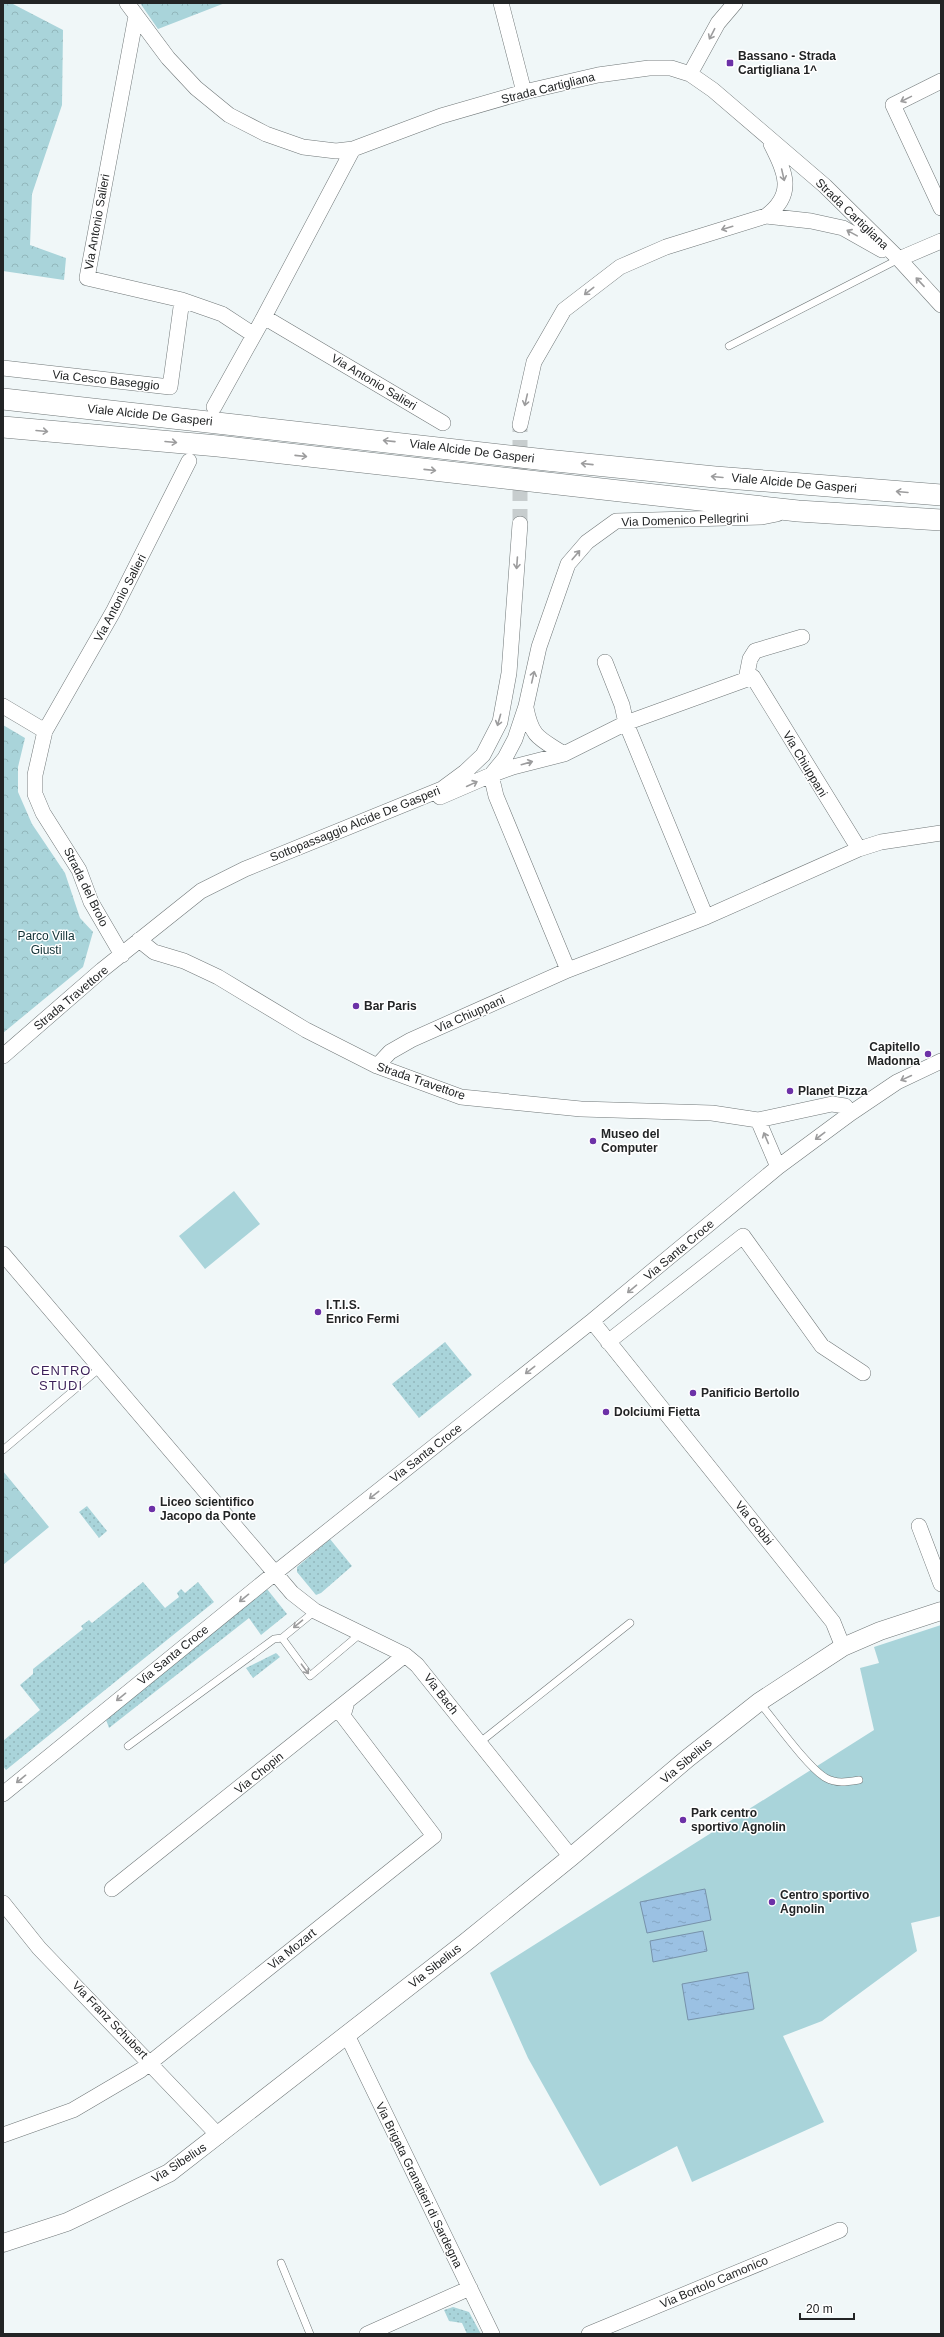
<svg xmlns="http://www.w3.org/2000/svg" width="944" height="2337" font-family="Helvetica,sans-serif">
<defs>
<pattern id="grass-dots" width="8" height="8" patternUnits="userSpaceOnUse"><rect width="8" height="8" fill="#a9d4da"/><path d="M2 2h.1M6 6h.1" fill="none" stroke="#91b6bb" stroke-width="1.8" stroke-linecap="round"/></pattern>
<pattern id="park-crowns" width="20" height="18" patternUnits="userSpaceOnUse"><rect width="20" height="18" fill="#a9d4da"/><path d="M2 6a3 3 0 1 1 6 0M12 15a3 3 0 1 1 6 0" fill="none" stroke="#91b6bb"/></pattern>
<pattern id="water-ripples" width="26" height="14" patternUnits="userSpaceOnUse"><rect width="26" height="14" fill="#9bc1e3"/><path d="M2 4q2-2 4 0t4 0M15 11q2-2 4 0t4 0" fill="none" stroke="#85a6c3"/></pattern>
</defs>
<rect width="100%" height="100%" fill="#f0f7f8"/>
<path fill="url(#grass-dots)" d="M445 1342 472 1375 419 1418 392 1384Z
M87 1506 107 1531 99 1538 79 1512Z
M330 1539 352 1566 321 1593 316 1595 297 1572V1567Z
M143 1582 165 1608 179 1597 177 1593 181 1589 185 1593 198 1582 214 1602 6 1770 3 1766V1741L40 1710 20 1685 33 1674V1669L83 1629 81 1626 89 1620 92 1623Z
M267 1589 287 1614 261 1635 249 1618 109 1728 104 1714Z
M276 1653 280 1657 253 1678 246 1668Z
M453 2307 469 2312 481 2334H467L462 2323 449 2321 444 2310Z"/>
<path fill="url(#park-crowns)" d="M3 3H11L63 30 62 105 32 194 30 245 66 258 64 280 3 271Z
M140 3H225L158 29Z
M3 725 25 738 18 767V792L32 824 65 873 80 918 93 932 83 967 3 1033Z
M3 1471 49 1527 3 1565Z"/>
<path fill="#a9d4da" d="M234 1191 260 1224 205 1269 179 1236Z
M941 1625V1916L911 1923 917 1951 822 2021 783 2036 824 2122 692 2182 677 2146 600 2186 528 2058 490 1973 874 1730 860 1668 879 1663 874 1647Z"/>
<path fill="url(#water-ripples)" stroke="#7792aa" d="M705 1889 711 1920 647 1933 640 1902Z
M703 1931 707 1951 653 1962 650 1941Z
M748 1972 754 2009 688 2020 682 1984Z"/>
<g fill="none" stroke-linecap="round" stroke-linejoin="round">
<path stroke="#c7cdce" stroke-width="15" stroke-dasharray="15 8" stroke-linecap="butt" d="M520 524V425"/>
<g stroke="#707778" stroke-width="8">
<path id="service" d="M729 346 899 259
M3 1450 100 1368
M282 1638 310 1676 360 1634
M759 1702C775 1721 808 1768 826 1778 837 1784 847 1782 859 1780
M479 1743 630 1623
M128 1746 274 1639 282 1638 315 1611
M281 2263 310 2334"/>
</g>
<g stroke="#707778" stroke-width="16">
<path id="minor" d="M127 3 168 58 196 88 229 115 266 134 303 147 336 151 353 149 441 116 524 92 598 75 649 68H671L690 74 713 90 825 186 899 259 941 305
M501 3 524 92
M136 16 87 278 182 300 222 314 254 335
M690 74 718 23 735 3
M941 81 893 105 941 208
M766 216C796 194 785 172 771 144
M899 259 941 241
M264 317 443 423
M3 368 170 387 182 300
M214 407 264 317 353 149
M520 425 534 362 564 310 620 267 666 247 766 216 811 221 843 228 882 250
M605 662 622 705 626 723 706 917
M753 677 859 849 881 842 941 833
M3 706 45 731
M526 708C532 738 539 738 564 754
M440 797 491 775 505 758 515 739 526 706 539 647 568 564 587 542 616 521 762 517 777 514
M139 940 154 952 184 961 218 977 306 1030 377 1066 461 1097 581 1109 712 1113 758 1120 832 1104 845 1106 851 1113
M122 955 91 902 79 870 43 813 35 794V775L45 731 113 612 189 461
M568 970 496 796 491 775 513 767 564 754 626 723 753 677 747 674 750 659 755 651 802 637
M3 1056 102 970 201 891 245 869 442 789 465 772 483 755 500 722 509 673 520 524
M377 1066 390 1052 411 1040 568 970 706 917 859 849
M758 1120 778 1167
M3 1254 292 1593 315 1611 405 1655 417 1665 571 1857
M592 1321 833 1622 843 1647
M608 1342 743 1236 822 1346 863 1373
M919 1526 941 1584
M3 1794 275 1573 592 1321 778 1167 851 1113 897 1082 941 1061
M112 1889 405 1655
M3 1903 39 1948 219 2136
M347 2035 492 2334
M3 2135 73 2110 141 2070 434 1836 343 1716 347 1702
M367 2334 470 2288
M589 2334 840 2230"/>
</g>
<g stroke="#707778" stroke-width="19">
<path id="tertiary" d="M3 2243 67 2222 169 2173 466 1942 571 1857 688 1758 759 1702 843 1647 880 1631 941 1611"/>
</g>
<g stroke="#707778" stroke-width="22">
<path id="secondary" d="M3 399 546 460 715 477 941 495
M3 427 218 446 798 511 941 520"/>
</g>
<use href="#service" stroke="#fff" stroke-width="7"/>
<use href="#minor" stroke="#fff" stroke-width="15"/>
<use href="#tertiary" stroke="#fff" stroke-width="18"/>
<use href="#secondary" stroke="#fff" stroke-width="21"/>
</g>
<defs><path id="oneway-shaft" d="M-6 0H5M1.5-3L5.5 0L1.5 3" fill="none" stroke-width="1.6" stroke-linecap="round" stroke-linejoin="round"/></defs>
<g stroke="#9c9c9d">
<use href="#oneway-shaft" transform="translate(712 34) rotate(117)"/>
<use href="#oneway-shaft" transform="translate(906 99) rotate(154)"/>
<use href="#oneway-shaft" transform="translate(783 175) rotate(77)"/>
<use href="#oneway-shaft" transform="translate(727 228) rotate(163)"/>
<use href="#oneway-shaft" transform="translate(852 233) rotate(-151)"/>
<use href="#oneway-shaft" transform="translate(920 282) rotate(-133)"/>
<use href="#oneway-shaft" transform="translate(589 291) rotate(142)"/>
<use href="#oneway-shaft" transform="translate(526 400) rotate(103)"/>
<use href="#oneway-shaft" transform="translate(42 431) rotate(5)"/>
<use href="#oneway-shaft" transform="translate(389 441) rotate(-174)"/>
<use href="#oneway-shaft" transform="translate(171 442) rotate(5)"/>
<use href="#oneway-shaft" transform="translate(301 456) rotate(6)"/>
<use href="#oneway-shaft" transform="translate(587 464) rotate(-174)"/>
<use href="#oneway-shaft" transform="translate(430 470) rotate(6)"/>
<use href="#oneway-shaft" transform="translate(717 477) rotate(-175)"/>
<use href="#oneway-shaft" transform="translate(902 492) rotate(-175)"/>
<use href="#oneway-shaft" transform="translate(576 555) rotate(-50)"/>
<use href="#oneway-shaft" transform="translate(517 563) rotate(94)"/>
<use href="#oneway-shaft" transform="translate(533 677) rotate(-77)"/>
<use href="#oneway-shaft" transform="translate(499 720) rotate(106)"/>
<use href="#oneway-shaft" transform="translate(527 763) rotate(-16)"/>
<use href="#oneway-shaft" transform="translate(472 784) rotate(-25)"/>
<use href="#oneway-shaft" transform="translate(906 1078) rotate(155)"/>
<use href="#oneway-shaft" transform="translate(820 1136) rotate(143)"/>
<use href="#oneway-shaft" transform="translate(766 1138) rotate(-113)"/>
<use href="#oneway-shaft" transform="translate(632 1289) rotate(140)"/>
<use href="#oneway-shaft" transform="translate(530 1370) rotate(142)"/>
<use href="#oneway-shaft" transform="translate(374 1495) rotate(142)"/>
<use href="#oneway-shaft" transform="translate(244 1598) rotate(141)"/>
<use href="#oneway-shaft" transform="translate(298 1624) rotate(140)"/>
<use href="#oneway-shaft" transform="translate(305 1669) rotate(53)"/>
<use href="#oneway-shaft" transform="translate(121 1697) rotate(141)"/>
<use href="#oneway-shaft" transform="translate(21 1779) rotate(141)"/>
</g>
<g fill="#6c31a7" stroke="#fff" stroke-width="1.5">
<rect x="726" y="59" width="8" height="8" rx="2"/>
<circle cx="356" cy="1006" r="4"/>
<circle cx="928" cy="1054" r="4"/>
<circle cx="790" cy="1091" r="4"/>
<circle cx="593" cy="1141" r="4"/>
<circle cx="318" cy="1312" r="4"/>
<circle cx="693" cy="1393" r="4"/>
<circle cx="606" cy="1412" r="4"/>
<circle cx="152" cy="1509" r="4"/>
<circle cx="683" cy="1820" r="4"/>
<circle cx="772" cy="1902" r="4"/>
</g>
<g text-anchor="middle" stroke-width="3" stroke-linejoin="round" paint-order="stroke">
<g font-size="12" font-weight="bold" fill="#222425" stroke="#fff" text-anchor="start">
<text x="738" y="60">Bassano - Strada<tspan x="738" dy="14">Cartigliana 1^</tspan></text>
<text x="364" y="1010">Bar Paris</text>
<text x="920" y="1051" text-anchor="end">Capitello<tspan x="920" dy="14">Madonna</tspan></text>
<text x="798" y="1095">Planet Pizza</text>
<text x="601" y="1138">Museo del<tspan x="601" dy="14">Computer</tspan></text>
<text x="326" y="1309">I.T.I.S.<tspan x="326" dy="14">Enrico Fermi</tspan></text>
<text x="701" y="1397">Panificio Bertollo</text>
<text x="614" y="1416">Dolciumi Fietta</text>
<text x="160" y="1506">Liceo scientifico<tspan x="160" dy="14">Jacopo da Ponte</tspan></text>
<text x="691" y="1817">Park centro<tspan x="691" dy="14">sportivo Agnolin</tspan></text>
<text x="780" y="1899">Centro sportivo<tspan x="780" dy="14">Agnolin</tspan></text>
</g>
<g font-size="12" fill="#222425" stroke="#fff">
<text transform="translate(548 88) rotate(-14)" y="4">Strada Cartigliana</text>
<text transform="translate(852 214) rotate(44)" y="4">Strada Cartigliana</text>
<text transform="translate(97 222) rotate(-80)" y="4">Via Antonio Salieri</text>
<text transform="translate(106 380) rotate(6)" y="4">Via Cesco Baseggio</text>
<text transform="translate(374 382) rotate(31)" y="4">Via Antonio Salieri</text>
<text transform="translate(150 415) rotate(6)" y="4">Viale Alcide De Gasperi</text>
<text transform="translate(472 451) rotate(7)" y="4">Viale Alcide De Gasperi</text>
<text transform="translate(794 483) rotate(5)" y="4">Viale Alcide De Gasperi</text>
<text transform="translate(685 520) rotate(-2)" y="4">Via Domenico Pellegrini</text>
<text transform="translate(120 598) rotate(-62)" y="4">Via Antonio Salieri</text>
<text transform="translate(805 764) rotate(59)" y="4">Via Chiuppani</text>
<text transform="translate(355 824) rotate(-22)" y="4">Sottopassaggio Alcide De Gasperi</text>
<text transform="translate(86 887) rotate(64)" y="4">Strada del Brolo</text>
<text transform="translate(71 998) rotate(-40)" y="4">Strada Travettore</text>
<text transform="translate(470 1014) rotate(-24)" y="4">Via Chiuppani</text>
<text transform="translate(421 1081) rotate(19)" y="4">Strada Travettore</text>
<text transform="translate(679 1250) rotate(-40)" y="4">Via Santa Croce</text>
<text transform="translate(426 1453) rotate(-38)" y="4">Via Santa Croce</text>
<text transform="translate(754 1523) rotate(51)" y="4">Via Gobbi</text>
<text transform="translate(173 1655) rotate(-39)" y="4">Via Santa Croce</text>
<text transform="translate(441 1694) rotate(52)" y="4">Via Bach</text>
<text transform="translate(686 1761) rotate(-40)" y="4">Via Sibelius</text>
<text transform="translate(259 1773) rotate(-39)" y="4">Via Chopin</text>
<text transform="translate(292 1949) rotate(-39)" y="4">Via Mozart</text>
<text transform="translate(435 1966) rotate(-38)" y="4">Via Sibelius</text>
<text transform="translate(110 2020) rotate(46)" y="4">Via Franz Schubert</text>
<text transform="translate(179 2163) rotate(-33)" y="4">Via Sibelius</text>
<text transform="translate(419 2185) rotate(64)" y="4">Via Brigata Granatieri di Sardegna</text>
<text transform="translate(714 2282) rotate(-23)" y="4">Via Bortolo Camonico</text>
</g>
<g font-size="12" fill="#0f2f33" stroke="#fff">
<text x="46" y="940">Parco Villa<tspan x="46" dy="14">Giusti</tspan></text>
</g>
<g font-size="13" letter-spacing="1" fill="#3a1f58" stroke="#fff">
<text x="61" y="1375">CENTRO<tspan x="61" dy="15">STUDI</tspan></text>
</g>
</g>
<rect width="944" height="2337" fill="none" stroke="#222425" stroke-width="8"/>
<path d="M800 2313v6h54v-6" fill="none" stroke="#222425" stroke-width="2"/>
<text x="806" y="2313" font-size="12" fill="#222425" stroke="#ffffff" stroke-width="3" paint-order="stroke">20 m</text>
</svg>
